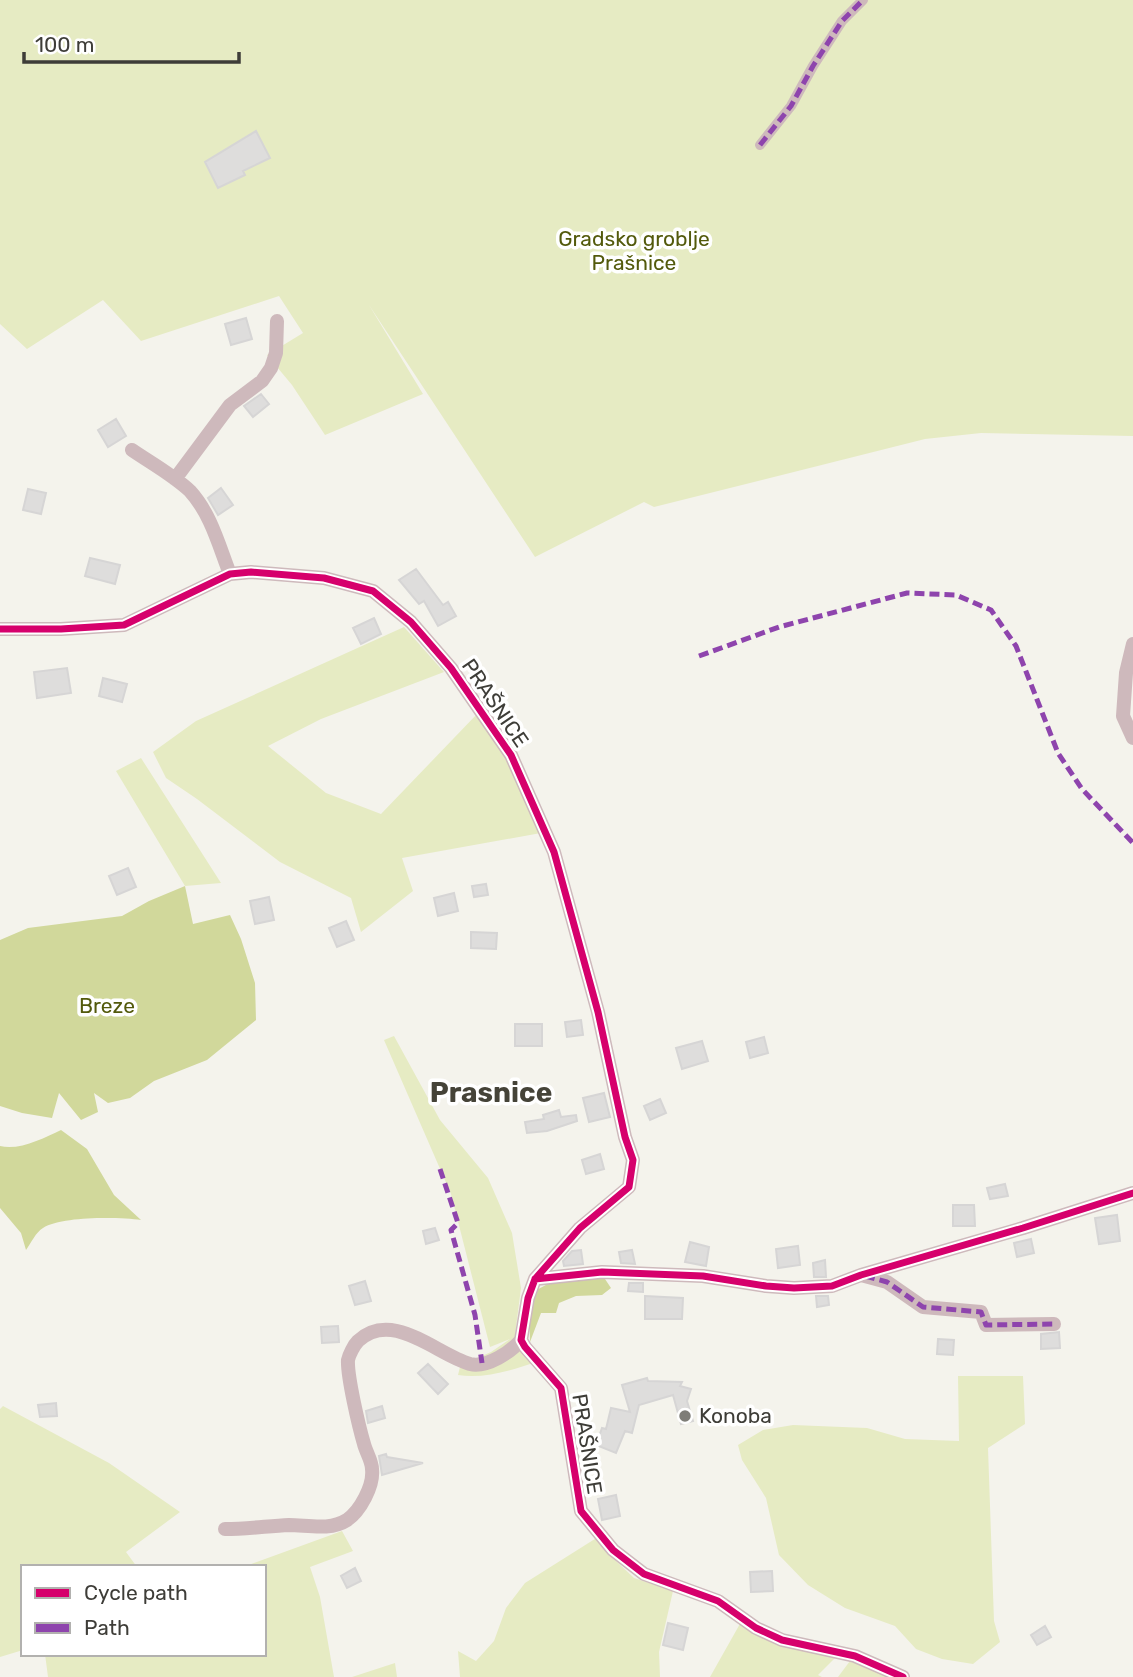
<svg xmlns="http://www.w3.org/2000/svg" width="1133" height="1677" font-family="Rubik,sans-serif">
<rect width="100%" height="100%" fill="#f4f3ec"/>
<path fill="#e6ebc3" d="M0 0H1133V436L981 433 925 439 654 507 644 502 535 557 369 305 423 394 325 435 292 385 267 355 303 333 279 296 141 341 103 300 27 349 0 324Z
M404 627 444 672 321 719 268 746 326 793 381 814 478 713 508 759 541 833 402 858 413 891 361 932 351 898 280 862 197 799 166 778 153 752 196 721Z
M141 758 221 883 185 886 116 771Z
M394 1036 440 1120 488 1178 512 1233 521 1288 515 1335 533 1363C510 1371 482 1379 458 1375L463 1355 473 1360 491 1352 510 1339 490 1347 451 1194 384 1040Z
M958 1376H1023L1025 1424 988 1448 994 1621 1000 1642 973 1664 942 1659 916 1649 895 1626 845 1608 808 1585 779 1555 766 1498 742 1460 738 1445 763 1430 793 1425 867 1428 905 1439 959 1441Z
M3 1406 109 1463 180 1512 126 1552 137 1567H23V1650L0 1657V1409Z
M342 1531 353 1551 310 1567 320 1597 334 1677H48L45 1654H264V1567H243Z
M598 1537 615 1560 634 1578 673 1591 659 1652 660 1677H460L458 1651 476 1661 494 1641 506 1608 525 1583Z
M741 1622 837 1656 818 1675 822 1677H710Z
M850 1661 890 1677H838Z
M395 1663 397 1677H352Z"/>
<path fill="#d1d89b" d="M185 886 193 924 230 915 241 939 255 983 256 1020 207 1060 154 1081 130 1098 108 1103 94 1093 98 1112 81 1120 59 1093 52 1118 22 1113 0 1106V940L28 928 122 916 149 901Z
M61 1130 87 1149 114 1195 141 1220C119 1217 62 1216 43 1228 36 1232 31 1243 26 1250L21 1233 0 1208V1146C19 1151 44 1138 61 1130Z
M603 1276 611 1288 602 1295 576 1296 559 1303 556 1313H541L530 1342 529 1294 559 1278Z"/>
<path fill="#dedddc" stroke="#d6d5d5" stroke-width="2" d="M256 131 270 158 243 171 245 175 218 188 205 162Z
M246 318 252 339 231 345 225 324Z
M261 394 269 404 253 417 244 406Z
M116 419 126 436 108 447 98 430Z
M221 488 233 505 218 515 208 498Z
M28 489 46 493 41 514 23 510Z
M90 558 120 565 115 584 85 576Z
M416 569 443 605 448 602 456 616 438 626 424 601 419 604 399 580Z
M374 618 381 634 361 644 353 628Z
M67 668 71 693 37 698 34 672Z
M103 678 127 684 122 702 99 696Z
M128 868 136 887 117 895 109 876Z
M486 884 488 895 474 897 472 886Z
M454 893 458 911 438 916 434 898Z
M269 897 274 920 255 924 250 901Z
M346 921 354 940 337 947 329 928Z
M471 932 497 933 496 949 471 948Z
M581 1020 583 1035 567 1037 565 1022Z
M515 1024H542V1046H515Z
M764 1037 768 1053 750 1058 746 1042Z
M702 1041 708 1061 682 1069 676 1048Z
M604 1093 610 1117 589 1122 583 1098Z
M660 1099 666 1113 650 1120 644 1106Z
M559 1110 561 1117 576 1115 577 1121 547 1131 527 1133 525 1122 544 1119 543 1115Z
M600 1154 604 1169 586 1174 582 1160Z
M1005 1184 1008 1196 990 1199 987 1188Z
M953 1205H974L975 1226H953Z
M1117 1215 1120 1241 1099 1244 1095 1218Z
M435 1228 439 1240 426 1244 423 1231Z
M1031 1239 1034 1253 1017 1257 1014 1243Z
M690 1242 709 1247 706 1266 685 1262Z
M798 1246 800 1265 778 1268 776 1249Z
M581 1250 583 1264 564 1266 563 1261 572 1251Z
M632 1250 635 1264 621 1263 619 1252Z
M825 1260 826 1277H814L813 1263Z
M365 1281 371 1301 355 1305 349 1286Z
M629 1283H643V1292L628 1291Z
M645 1296 683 1298 682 1319H645Z
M816 1296H828L829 1305 817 1307Z
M338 1326 339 1342 322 1343 321 1327Z
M1059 1332 1060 1348 1041 1349V1334Z
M938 1339 954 1340 953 1355 937 1354Z
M428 1364 448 1384 438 1394 418 1373Z
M647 1378 648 1381 682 1382 680 1386 691 1389 687 1401 693 1421 681 1424 673 1395 639 1405 632 1433 625 1431 616 1453 596 1445 602 1428 606 1429 611 1408 630 1412 622 1385Z
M56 1403 57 1416 40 1417 38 1405Z
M382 1406 385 1418 368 1423 366 1411Z
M386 1454 387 1457 423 1463 382 1475 379 1456Z
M616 1495 620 1516 602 1520 598 1499Z
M355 1568 361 1581 347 1588 341 1576Z
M772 1571 773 1591 751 1592 750 1572Z
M668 1623 688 1628 683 1650 663 1645Z
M1045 1626 1051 1637 1037 1645 1031 1635Z"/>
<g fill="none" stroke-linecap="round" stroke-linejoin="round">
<path stroke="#ceb9bc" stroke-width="10" d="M760 145 791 106 813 66 842 21 863 0"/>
<path stroke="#ceb9bc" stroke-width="14" d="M132 450C151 463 173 475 190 491 211 514 219 546 230 574
M175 479 230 405 262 381 271 368 276 353 277 321
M0 629H61L124 625 230 574 251 572 324 578 373 591 411 622 451 668 511 755 554 852 598 1012 625 1137 633 1160 629 1187 580 1228 535 1279 528 1298 521 1340 525 1347 561 1388 581 1511 613 1550 644 1574 718 1601 756 1628 782 1640 855 1656 903 1677
M1133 644 1126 673 1123 716 1133 738
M861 1275 887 1282 923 1307 981 1312 986 1325 1054 1324
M536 1279 602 1272 703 1276 766 1286 794 1288 832 1286 861 1275 1023 1228 1133 1193
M225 1529C247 1529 268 1526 289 1525 307 1525 330 1531 347 1520 360 1511 374 1486 372 1469 372 1461 366 1452 364 1444 359 1427 347 1376 348 1360 349 1355 354 1345 358 1341 392 1309 436 1354 470 1364 487 1368 511 1352 521 1340"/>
<path stroke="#8e44ad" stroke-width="5" stroke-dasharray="10 5" stroke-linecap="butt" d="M760 145 791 106 813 66 842 21 863 0
M699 656 779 627 907 593 956 595 991 610 1016 646 1058 753 1082 789 1133 843
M440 1169 458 1223 451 1230 475 1315 482 1363
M865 1276 887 1282 923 1307 981 1312 986 1325 1054 1324"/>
<g stroke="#fff" stroke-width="11">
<path id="cycleway" d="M0 629H61L124 625 230 574 251 572 324 578 373 591 411 622 451 668 511 755 554 852 598 1012 625 1137 633 1160 629 1187 580 1228 535 1279 528 1298 521 1340 525 1347 561 1388 581 1511 613 1550 644 1574 718 1601 756 1628 782 1640 855 1656 903 1677
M535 1279 602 1272 703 1276 766 1286 794 1288 832 1286 861 1275 1023 1228 1133 1193"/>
</g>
<use href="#cycleway" stroke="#d6006c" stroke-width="7"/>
</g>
<circle fill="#7e7d77" stroke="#fff" stroke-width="2.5" cx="685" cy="1416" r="7"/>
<g text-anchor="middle" stroke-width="7" stroke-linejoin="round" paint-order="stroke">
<g font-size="21" fill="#535a0c" stroke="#fff">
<text x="634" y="246">Gradsko groblje<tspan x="634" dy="24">Prašnice</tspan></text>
<text x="107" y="1013">Breze</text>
</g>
<g font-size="21" fill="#3e3d38" stroke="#fff">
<text transform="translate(495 703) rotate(56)" y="7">PRAŠNICE</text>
<text transform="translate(587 1444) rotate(81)" y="7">PRAŠNICE</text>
</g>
<g font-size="21" fill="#3e3d38" stroke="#fff" text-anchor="start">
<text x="699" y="1423">Konoba</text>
</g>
<g font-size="28" font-weight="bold" fill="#454338" stroke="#fff">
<text x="491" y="1102">Prasnice</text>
</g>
</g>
<rect x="21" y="1565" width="245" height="91" fill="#ffffff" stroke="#b2b1af" stroke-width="2"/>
<rect x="35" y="1588" width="35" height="10" fill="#d6006c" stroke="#b2b1af" stroke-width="2"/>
<text x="84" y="1600" font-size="21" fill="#3e3d38">Cycle path</text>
<rect x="35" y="1623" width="35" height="10" fill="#8e44ad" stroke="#b2b1af" stroke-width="2"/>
<text x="84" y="1635" font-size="21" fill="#3e3d38">Path</text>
<path d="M24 52v10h215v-10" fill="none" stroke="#3e3d38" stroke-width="3.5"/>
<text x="35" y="52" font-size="21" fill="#3e3d38" stroke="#ffffff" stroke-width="5" paint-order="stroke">100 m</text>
</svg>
